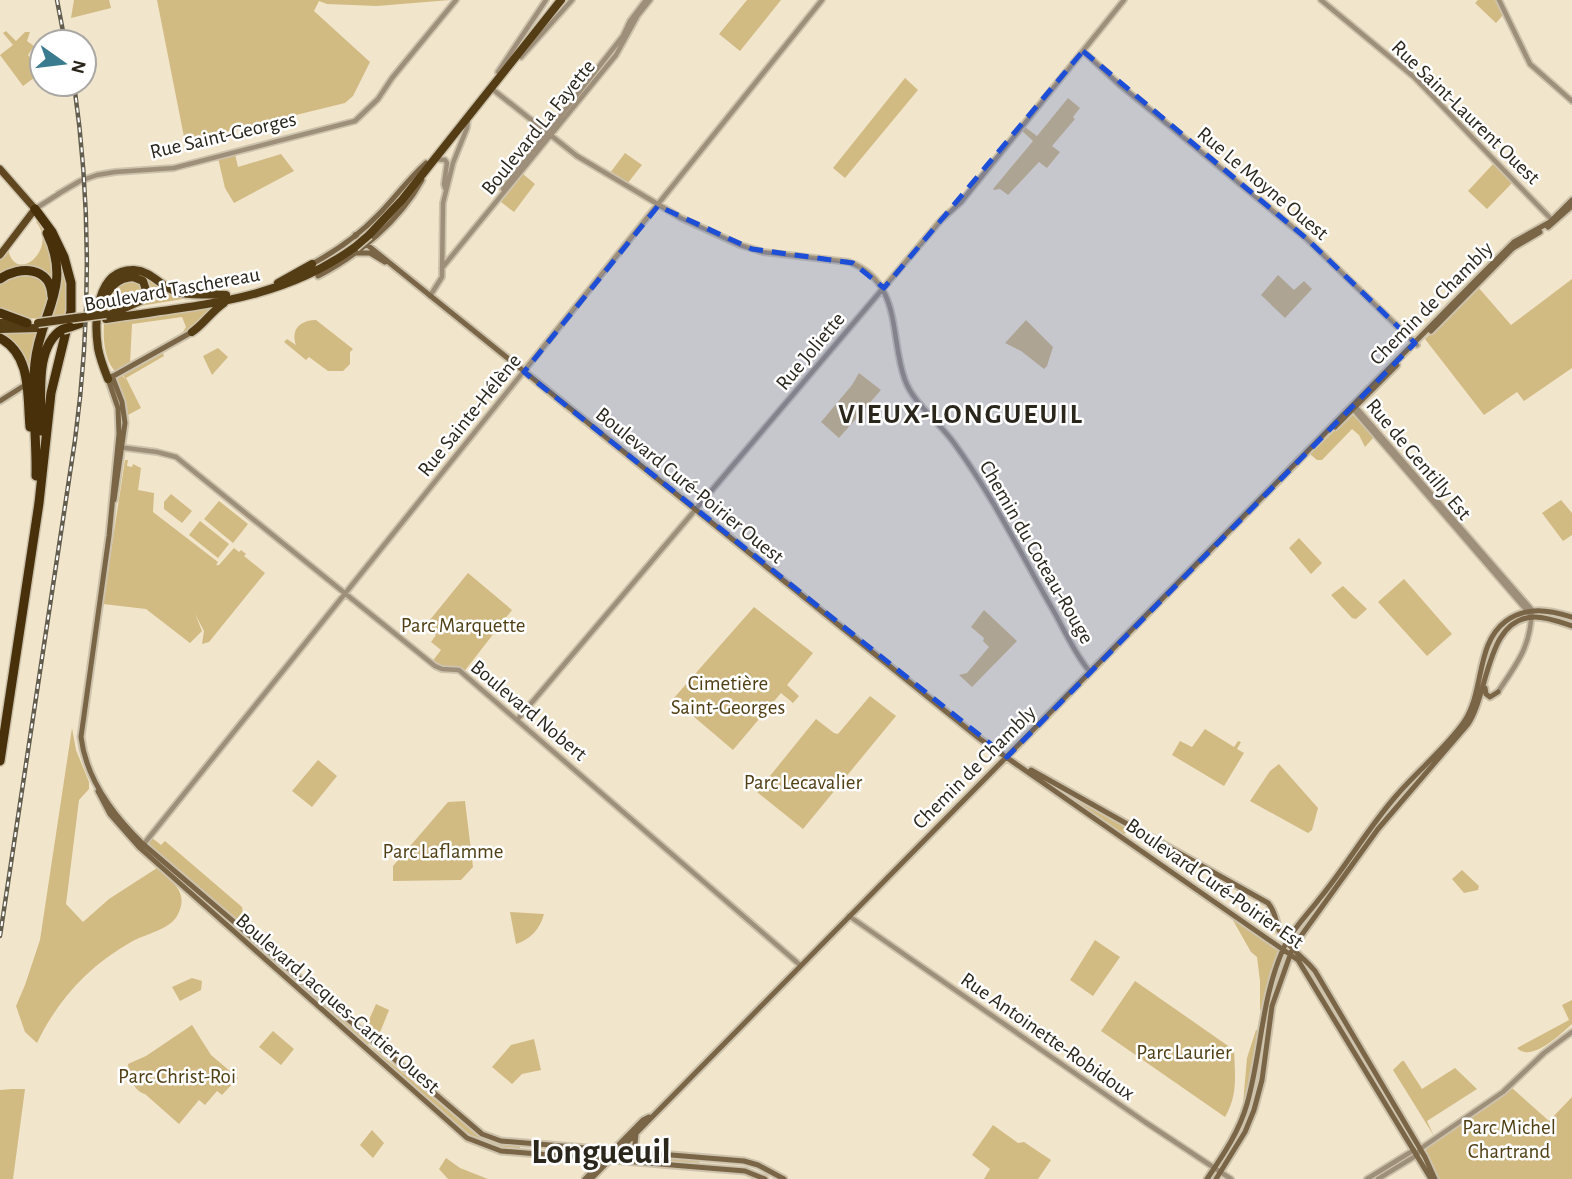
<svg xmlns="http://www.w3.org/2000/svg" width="1572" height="1179" font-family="'Alegreya Sans',sans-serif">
<rect width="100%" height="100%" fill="#f1e5cb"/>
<path fill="#d2ba83" d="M74 0H109L111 8 71 18Z
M157 0H450L377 6 327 4 319 1 314 11 370 62 353 96 345 103 185 142Z
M747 0H781L740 51 719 34Z
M1478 0H1498L1504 14 1496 23 1475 3Z
M6 31 16 41 25 32H30L27 41 34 46 28 55 42 72 23 86 0 55 13 45 3 33Z
M905 78 918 90 845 178 833 168Z
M1068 98 1080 108 1073 117 1075 119 1052 146 1060 152 1047 168 1039 162 1008 195 1000 189 994 190 993 189 1033 141 1022 131 1025 127 1037 136Z
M625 153 642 165 627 184 610 173Z
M235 154 238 167 281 154 294 171 234 203 225 188 218 158Z
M1494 163 1513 182 1487 209 1468 191Z
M523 174 535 184 514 212 501 202Z
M38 221 53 250 54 292 45 274 0 277V259L8 249C15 286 59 249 36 222Z
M47 228 65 265 69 315 50 318 58 289Z
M136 272 169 290 207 295 128 308 147 290 129 275Z
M33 273 47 283 49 298 43 319 11 317 0 310V283L6 278Z
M1278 275 1294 290 1304 281 1312 289 1285 318 1261 295Z
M128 279 142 282 144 295 124 306 105 310 109 292Z
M1572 279V368L1524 401 1517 392 1484 415 1425 339 1478 287 1511 325Z
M220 304 181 335 186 327 182 317 132 324 130 364 116 372C104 361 103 338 104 323Z
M316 320 353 349 350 352V364L343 371H328L309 357 306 360 284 342 287 339 296 345C290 329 301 320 316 320Z
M1026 320 1053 347 1047 366 1044 369 1021 351 1005 343Z
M39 330 31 382 26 370 0 337V332Z
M218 348 228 357 212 375 203 356Z
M162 351 164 356 126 378 141 408 126 416 117 378 122 374 125 380 123 373Z
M859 373 881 390 839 438 821 422 852 385Z
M1352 414 1374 437 1365 447 1359 435 1352 429 1322 460H1317L1310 454Z
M125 460H128L127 466 132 467 133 464 141 468 138 490 154 493 153 512 218 562 216 565H219L234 548 239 552 241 550 246 554 244 556 265 573 209 642 202 644 204 631 195 614 202 631 190 643 146 609 103 604Z
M171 494 192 511 182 523 164 509V502Z
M1561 500 1572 513V535L1563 541 1542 513Z
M219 501 248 524 233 543 204 519Z
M200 521 229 544 218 558 189 535Z
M1299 538 1322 563 1311 574 1289 548Z
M468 573 512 610 463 673 431 663 441 650 431 642 436 635 425 626Z
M1404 579 1452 634 1427 656 1378 602Z
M1343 586 1367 609 1356 619 1352 618 1331 595Z
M754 607 813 653 787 685 799 696 793 703 781 693 733 750 673 699Z
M984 610 1017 641 972 687 959 675 967 673 989 647 983 641 984 638 971 627Z
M870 696 896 716 803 829 757 792 816 719 834 733 838 734Z
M72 728 76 750 89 782V789L79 800 66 904 83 922 109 899 157 868C173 882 190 893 177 916 169 930 145 934 131 942 89 966 58 999 37 1043L25 1032 16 1006 25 985 40 940Z
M1205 729 1234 747 1238 741 1241 742 1237 749 1244 753 1224 786 1172 755 1180 741 1192 747Z
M1007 757 1130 825 1122 838Z
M318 760 337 776 312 807 292 791Z
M1279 764 1318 808 1312 830 1308 833 1250 801 1270 771Z
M465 801 473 867 461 880 393 881V866L448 802Z
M151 837 161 845 165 841 242 907 244 921 259 934 256 937 147 845Z
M1462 870 1479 886 1478 890 1464 893 1452 879Z
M510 912 544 914C540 929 531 939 516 944Z
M1230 915 1277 948 1279 953 1266 988 1262 1010H1260V981L1257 957 1251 952Z
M1095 940 1120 957 1093 996 1070 980Z
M259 946 370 1041 368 1045 256 949Z
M192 978 202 981 201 990 180 1001 172 987Z
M1135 981 1234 1050C1235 1075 1238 1095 1225 1117L1101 1031Z
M1572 1000V1024C1561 1034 1531 1063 1517 1048L1569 1020 1562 1005Z
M376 1004 389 1010 381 1030 373 1040 360 1028 369 1020Z
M192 1025 211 1055 238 1078 222 1095 217 1091 205 1105 199 1100 179 1124 145 1094C133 1091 129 1075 128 1064L146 1056Z
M1256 1030H1259L1246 1105 1243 1104 1247 1058Z
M273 1031 294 1049 281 1065 259 1047Z
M534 1039 541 1070 522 1074 512 1084 492 1067 511 1045Z
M373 1048 474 1132 496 1142 520 1145V1148L492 1146 472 1137 372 1051Z
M1402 1061H1404L1422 1089 1455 1068 1477 1089 1427 1121 1434 1136 1393 1070Z
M1512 1088 1549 1121 1572 1097V1179H1438L1424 1152 1433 1142Z
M12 1089H25L13 1179H0V1090Z
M993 1125 1018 1143 1024 1142 1051 1160 1038 1179H984L990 1169 972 1155Z
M372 1130 384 1143 373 1158 360 1145Z
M621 1154 695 1159 700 1160 699 1163 621 1158Z
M446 1158 460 1168 488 1179H448L439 1169Z"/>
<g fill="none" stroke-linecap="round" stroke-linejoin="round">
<g stroke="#cdc3ac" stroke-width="8">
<path id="tertiary" d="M1321 0 1414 77 1553 221
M1499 0 1530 64 1572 101
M1083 51 1120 85 1307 239 1417 345
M521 57 572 0
M498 72 546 0
M491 88 577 156 681 218 740 245 763 252 849 262C903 282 889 337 905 380 913 403 940 423 954 443 992 495 1020 552 1052 608 1064 629 1074 653 1090 672
M435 159 445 160 447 163 444 184 445 188
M503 189 623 36 630 21 646 0
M58 194 80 181 97 175 115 172 174 168 355 121 378 99 392 78 456 0
M35 209 60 193
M442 268 616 55 638 15 650 0
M430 296 442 277 443 203 453 163 467 128 468 119
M1354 405 1532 610C1530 648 1519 660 1498 692
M1353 409 1529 613
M118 447 157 452 176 457 435 666 442 669 459 670 800 965
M517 720 941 220 961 202 1124 0
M143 845 822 0
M849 916 1145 1122 1231 1179
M1367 1179 1414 1150
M1378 1179 1417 1155 1420 1149 1503 1092 1544 1053 1572 1032"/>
</g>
<g stroke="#cdc3ac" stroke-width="9">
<path id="secondary" d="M1548 227 1572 206
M355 235 980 739 1298 960 1431 1179
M356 253H370L385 262
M312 264C336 251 359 235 378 215 395 198 408 179 426 163
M318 276C359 255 400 220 422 180
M1431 331 1513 248 1540 232
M192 332 108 379 118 408 119 434 109 536 81 737C86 779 114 816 143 844L482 1134 501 1141 744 1161 758 1165 784 1179
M112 376 122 402 125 423 114 500
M0 401 22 387
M1335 427 1397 365
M1485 688 1486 694 1490 697 1498 692
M1031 770 1268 903C1277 913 1275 923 1281 934 1288 948 1305 958 1315 971L1425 1157 1435 1179
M98 791 110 814 140 848 467 1138 501 1151 745 1171 765 1179
M636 1134 635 1144 643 1152
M585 1179 643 1120 649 1117
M591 1179 1476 280 1514 242 1550 222 1572 200
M1207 1179C1223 1155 1239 1132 1247 1104 1262 1051 1261 996 1285 945 1294 927 1308 914 1320 898 1347 865 1368 828 1396 796 1417 771 1446 748 1464 722 1485 691 1475 644 1506 621 1527 606 1549 610 1572 617
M1216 1179 1245 1132 1254 1110 1262 1080 1272 1006 1293 947 1378 829 1468 724C1489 693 1486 617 1535 617 1547 617 1560 622 1572 626"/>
</g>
<g stroke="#cdc3ac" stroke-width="10">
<path id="primary" d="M0 169 35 209 0 255"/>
</g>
<g stroke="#cdc3ac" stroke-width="11">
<path id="trunk" d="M369 235 402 200 561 0
M278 283 312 264
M104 302C108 288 118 278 133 277L143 281 146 290 142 300 113 313
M106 319C195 305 280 302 355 247
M0 323H25
M0 329 38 328
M192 332C203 325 211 312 224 303
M108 379C104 369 100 359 98 348 94 320 96 269 134 270 152 271 161 287 177 292 192 297 210 293 226 295"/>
</g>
<g stroke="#cdc3ac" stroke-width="12">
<path id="motorway" d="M0 279C20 265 51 267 52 296
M0 313 27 323
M70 327 81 323
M0 338C32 355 27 396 30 427
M41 431C42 401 33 346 63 329
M36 476C37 438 31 400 35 363 40 312 73 288 47 233
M0 761 39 503 51 393 71 311V283L64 257 52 232 35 209"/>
</g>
<use href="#tertiary" stroke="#9e8f7a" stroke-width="4.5"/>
<use href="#secondary" stroke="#7a6547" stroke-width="5"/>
<use href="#primary" stroke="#614720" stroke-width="7"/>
<use href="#trunk" stroke="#543c15" stroke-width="8"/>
<use href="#motorway" stroke="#47300a" stroke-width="9"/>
<g stroke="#635d4e" stroke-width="4.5">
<path id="rail" d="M57 0 65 42
M0 936 75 440C91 321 91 203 74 84"/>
</g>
<use href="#rail" stroke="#fff" stroke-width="2" stroke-dasharray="5" stroke-linecap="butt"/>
<g stroke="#cdc3ac" stroke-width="11" stroke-linecap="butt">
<path id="trunk-bridge" d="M355 247 369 235
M38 323 106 314"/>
</g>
<g stroke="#cdc3ac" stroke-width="12" stroke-linecap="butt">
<path id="motorway-bridge" d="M63 329 70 327"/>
</g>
<use href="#trunk-bridge" stroke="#543c15" stroke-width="8"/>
<use href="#motorway-bridge" stroke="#47300a" stroke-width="9"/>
</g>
<path fill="#1d4ed8" fill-opacity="0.2" stroke="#1d4ed8" stroke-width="5" stroke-dasharray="14 9" stroke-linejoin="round" d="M1083 51 1307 239 1415 343 1007 757 524 372 658 206 752 249 853 263 884 288Z"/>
<g text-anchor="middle" stroke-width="5" stroke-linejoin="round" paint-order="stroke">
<g font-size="21" fill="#2a261c" stroke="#fff">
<text transform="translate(1466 112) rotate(44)" y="7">Rue Saint-Laurent Ouest</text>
<text transform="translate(538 127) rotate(-51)" y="7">Boulevard La Fayette</text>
<text transform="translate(223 135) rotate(-13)" y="7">Rue Saint-Georges</text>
<text transform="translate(1263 183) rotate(40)" y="7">Rue Le Moyne Ouest</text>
<text transform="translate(172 289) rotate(-10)" y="7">Boulevard Taschereau</text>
<text transform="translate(1431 303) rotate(-45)" y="7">Chemin de Chambly</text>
<text transform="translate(810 351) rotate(-50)" y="7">Rue Joliette</text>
<text transform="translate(469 415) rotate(-51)" y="7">Rue Sainte-Hélène</text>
<text transform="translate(1419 459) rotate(50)" y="7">Rue de Gentilly Est</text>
<text transform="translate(690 485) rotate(39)" y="7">Boulevard Curé-Poirier Ouest</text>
<text transform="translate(1037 552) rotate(60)" y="7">Chemin du Coteau-Rouge</text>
<text transform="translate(529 710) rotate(40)" y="7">Boulevard Nobert</text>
<text transform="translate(974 767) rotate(-45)" y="7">Chemin de Chambly</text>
<text transform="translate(1215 883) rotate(35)" y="7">Boulevard Curé-Poirier Est</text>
<text transform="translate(338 1003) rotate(41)" y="7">Boulevard Jacques-Cartier Ouest</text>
<text transform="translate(1048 1036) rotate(35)" y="7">Rue Antoinette-Robidoux</text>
</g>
<g font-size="21" fill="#514015" stroke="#fff">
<text x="463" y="632">Parc Marquette</text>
<text x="728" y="690">Cimetière<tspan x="728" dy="24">Saint-Georges</tspan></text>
<text x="803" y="789">Parc Lecavalier</text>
<text x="443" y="858">Parc Laflamme</text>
<text x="1184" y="1059">Parc Laurier</text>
<text x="177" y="1083">Parc Christ-Roi</text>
<text x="1509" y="1134">Parc Michel<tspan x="1509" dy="24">Chartrand</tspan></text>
</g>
<g font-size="28" font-weight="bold" letter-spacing="2" fill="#2a261c" stroke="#fff">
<text x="961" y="423">VIEUX-LONGUEUIL</text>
</g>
<g font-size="35" font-weight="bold" fill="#2a261c" stroke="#fff">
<text x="601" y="1163">Longueuil</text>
</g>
</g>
<g transform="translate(63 63) rotate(104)"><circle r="33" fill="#ffffff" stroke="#aaa8a4" stroke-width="2"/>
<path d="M0-5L12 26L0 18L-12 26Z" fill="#3b7b8f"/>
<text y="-10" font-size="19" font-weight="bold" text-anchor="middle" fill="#2a261c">N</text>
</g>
</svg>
